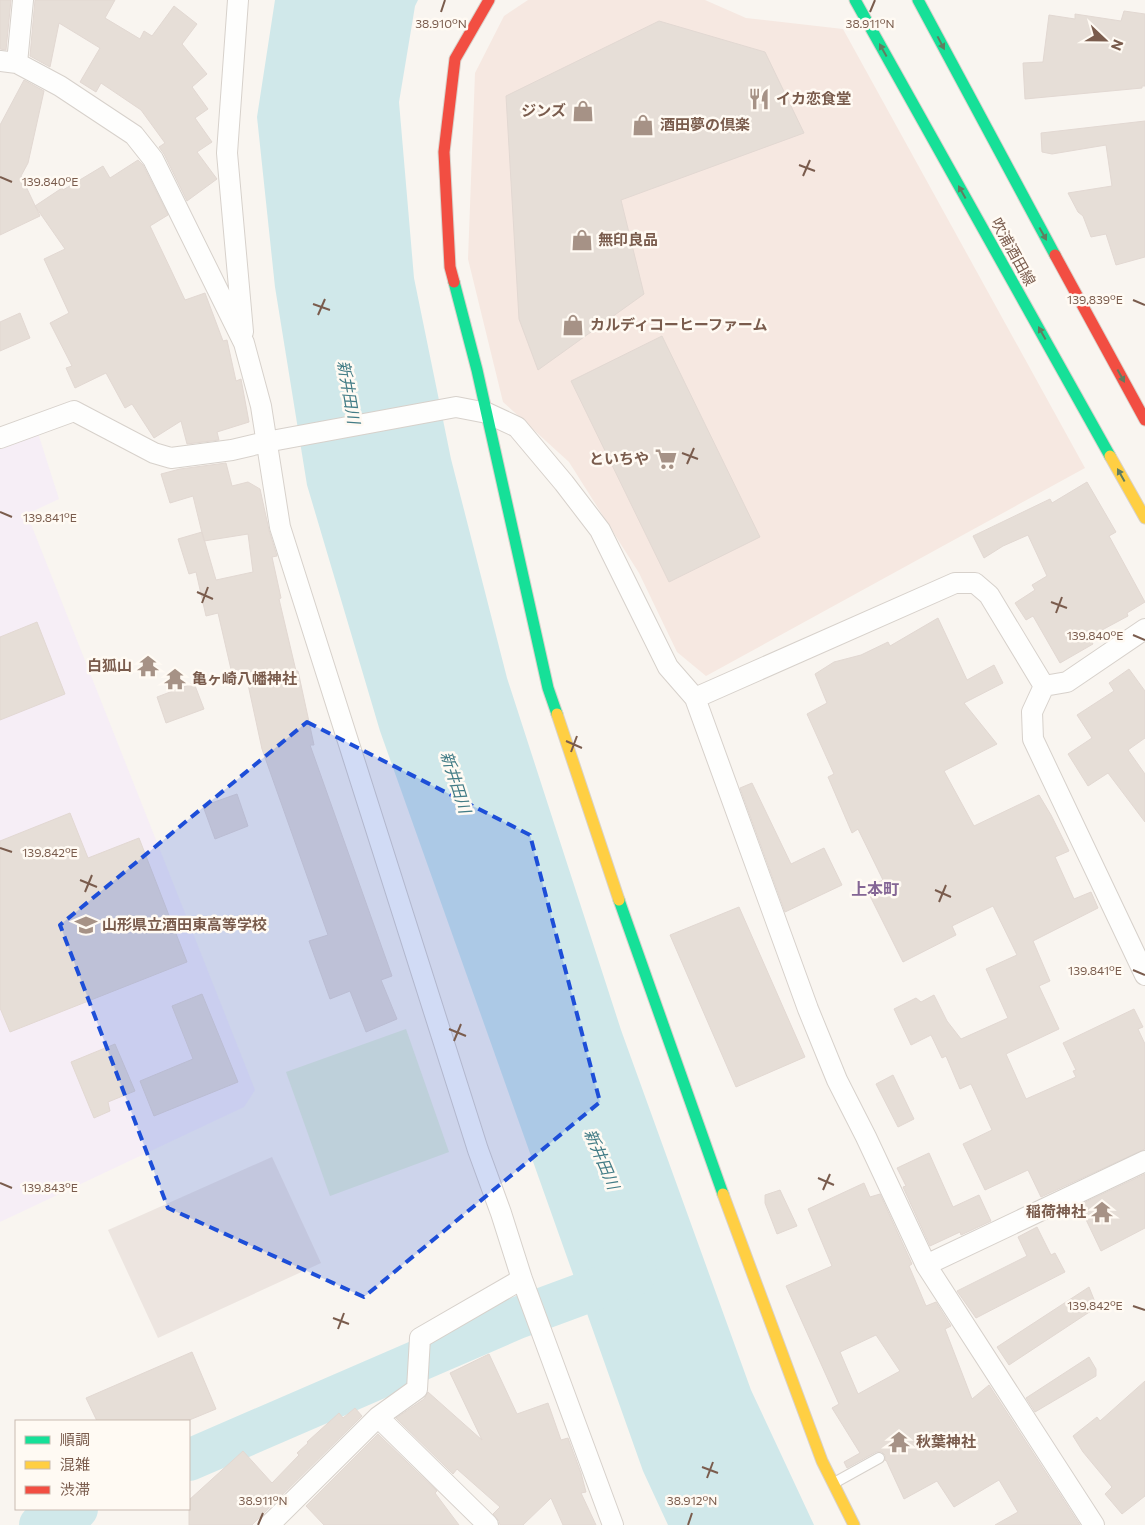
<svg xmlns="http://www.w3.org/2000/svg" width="1145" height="1525" font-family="Commissioner,'Noto Sans JP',sans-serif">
<rect width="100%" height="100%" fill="#f9f5f0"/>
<path fill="#f6e8e1" d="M528 0H705L746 18 843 29 1085 468 706 676 677 652 639 573 569 462 503 402 468 259 475 73 504 16Z"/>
<path fill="#ede5e0" d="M272 1157 321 1263 158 1338 108 1230Z"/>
<path fill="#f6eef6" d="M38 433 59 499 27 514 255 1090 244 1107 0 1222V447Z"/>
<path fill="#e7f0db" d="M406 1029 449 1152 330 1196 286 1072Z"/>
<path fill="#d0e8ea" d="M275 0H418L415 6 399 102 414 278 451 459 507 678 621 1030 751 1390 814 1525H668L643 1471 380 731 307 485 275 287 257 117Z"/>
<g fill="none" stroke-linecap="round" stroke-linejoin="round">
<path stroke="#d0e8ea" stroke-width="42" d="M189 1460 517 1318 636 1274
M40 1525 77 1509"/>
</g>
<path fill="#e6ded7" stroke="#e2d8d2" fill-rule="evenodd" d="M0 0H11L6 50 0 49Z
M35 0H115L105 18 140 39 144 31 152 36 174 6 197 24 182 44 207 74 192 87 208 109 195 118 212 142 197 152 217 179 187 201 164 154 159 147 165 143 141 110 101 83 96 92 80 82 100 48 59 23 50 67 30 56Z
M1124 11 1145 14V86H1142V88L1025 99 1023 63 1043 62 1049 15 1075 19V14L1121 21Z
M659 21 765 52 804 133 621 200 644 294 538 370 519 319 506 96Z
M24 80 44 91 28 163 21 176 40 216 0 235V125Z
M1145 121V257L1116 265 1106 234 1091 237 1083 216 1078 212 1068 193 1112 186 1106 145 1052 154 1042 152 1041 133Z
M138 160 143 165 168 215 150 226 171 270 185 300 205 293 223 341 227 340 236 381 241 379 249 422 217 432 219 440 187 444 181 421 154 438 132 404 125 408 106 373 75 388 66 368 72 366 50 323 69 313 44 259 65 249 35 206 62 188 63 190 103 166 110 178Z
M20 313 30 338 0 351V322Z
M662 336 760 537 669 582 571 381Z
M226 463 232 486 248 482 260 489 269 530 277 556 272 557 281 598 279 599 296 671H298L314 745H310L392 976 381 980 397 1019 366 1032 350 991 330 999 309 941 328 935 262 749 246 675 233 678 218 613 206 616 196 572 189 574 178 539 202 532 216 580 253 572 248 534 204 541 193 496 170 503 161 474 180 469Z
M1087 482 1116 532 1109 536 1145 602 1127 613 1128 616 1089 637 1093 644 1060 663 1033 616 1026 620 1015 603 1035 590 1032 585 1047 576 1028 535 1003 546 984 558 973 536 1050 499 1052 503Z
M938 618 967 680 994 665 1003 683 964 703 997 744 944 771 974 826 1039 795 1051 815 1069 851 1055 857 1074 899 1091 892 1098 908 1033 941 1050 981 1039 986 1059 1029 1006 1054 1026 1099 1076 1077 1073 1071 1076 1070 1063 1043 1134 1009 1143 1027 1138 1029 1145 1044V1149L1041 1197 1028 1170 985 1190 963 1144 992 1130 971 1084 960 1089 946 1056 942 1058 931 1035 911 1045 894 1009 916 998 921 1002 934 995 947 1021 961 1039 1008 1018 986 969 1017 955 993 906 952 926 956 935 903 962 866 888 883 880 858 829 852 833 828 777 834 774 807 714 827 703 815 674 834 662 861 655 888 642 890 646Z
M37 622 65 694 0 720V637Z
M1129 669 1145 691V738L1128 750 1145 774V822L1108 773 1088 786 1068 754 1092 738 1077 715 1114 691 1109 683Z
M194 683 204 709 166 723 157 697Z
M752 783 791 864 824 848 842 885 785 912 740 788Z
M237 794 248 826 215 839 203 806Z
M70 813 88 858 139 838 187 962 10 1032 0 1008V841Z
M739 907 805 1057 736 1087 670 935Z
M202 994 238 1082 154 1116 140 1081 193 1059 172 1006Z
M115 1044 135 1091 108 1102 110 1111 94 1118 71 1062Z
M893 1075 914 1119 898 1127 876 1084Z
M929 1153 953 1207 979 1195 991 1221 961 1235 960 1232 930 1246 903 1187 906 1186 897 1168Z
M1145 1174V1228L1101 1251 1079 1205Z
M864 1183 870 1197 880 1194 912 1264 909 1266 926 1306 936 1302 951 1326 945 1329 972 1399 989 1385 1080 1525H995L1018 1512 999 1480 954 1507 937 1481 904 1499 886 1460 885 1461V1455L882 1452H876L847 1468 844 1462 860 1453 832 1408 839 1404 786 1286 832 1266 808 1209ZM876 1335 900 1371 858 1394 840 1352Z
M780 1190 797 1226 777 1234 765 1203V1195Z
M1037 1227 1051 1255 1055 1253 1065 1272 976 1318 957 1291 1027 1256 1018 1237Z
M1089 1287 1097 1307 1009 1365 997 1347Z
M192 1352 216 1409 187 1421H97L86 1398Z
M489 1354 517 1414 548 1403 561 1440 568 1438 581 1473 586 1492 581 1493 596 1525H563L551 1498 523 1525H500L499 1521 493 1514 500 1507 457 1469 453 1474 396 1418 424 1399 428 1392 482 1440 450 1373Z
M1089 1357 1096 1369V1376L1035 1412 1026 1398Z
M1145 1381V1496L1122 1514 1105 1494 1112 1487 1083 1452 1073 1436 1097 1417 1100 1421Z
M355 1408 362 1416 252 1525H189V1500L243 1451 272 1483 299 1455 297 1453 308 1443 307 1442 339 1413 343 1418Z
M378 1434 437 1491 435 1493 459 1525H324L306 1506Z"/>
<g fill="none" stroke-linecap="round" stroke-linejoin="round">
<g stroke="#d7d1cb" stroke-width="12">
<path id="lane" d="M834 1483 879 1458"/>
</g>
<g stroke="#d7d1cb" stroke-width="22">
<path id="street" d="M238 0 227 153 243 332
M0 61 17 63 60 86 134 135 153 159 244 343 261 406 280 527 478 1150 501 1213 522 1279 613 1525
M17 63 23 0
M0 438 74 411 154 453 171 458 232 450 266 442 456 407 487 413 517 427 564 483 600 530 668 667 695 698 808 1009 837 1080 866 1137 926 1265 1094 1525
M1044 686 1032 712 1033 739 1145 975
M1044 686 1067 682 1145 629
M695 698 955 583H975L989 595 1044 686
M926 1265 1145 1161
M378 1417 488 1525
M269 1525 378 1417 417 1389 420 1338 522 1279"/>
</g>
<g stroke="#d9d2cb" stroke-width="13">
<path id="fast" d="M855 0 1110 456
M918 0 1055 255
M454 282 477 370 548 688 557 714
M619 900 723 1194"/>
</g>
<g stroke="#d9d2cb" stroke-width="13">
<path id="slow" d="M1110 456 1145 518
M557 714 619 900
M723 1194 822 1461 854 1525"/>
</g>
<g stroke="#d9d2cb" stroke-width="13">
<path id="jam" d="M1055 255 1145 420
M454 282 450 267 444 152 455 59 489 0"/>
</g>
<use href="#lane" stroke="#fefefd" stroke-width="10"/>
<use href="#street" stroke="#fefefd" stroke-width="20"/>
<use href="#fast" stroke="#16e098" stroke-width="11"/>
<use href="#slow" stroke="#ffcf43" stroke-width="11"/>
<use href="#jam" stroke="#f24e42" stroke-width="11"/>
</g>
<defs><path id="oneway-solid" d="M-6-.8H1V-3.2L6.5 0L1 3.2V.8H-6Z" transform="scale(1.25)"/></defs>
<g fill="#617d60">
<use href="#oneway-solid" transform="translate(941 43) rotate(62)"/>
<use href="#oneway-solid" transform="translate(883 50) rotate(-119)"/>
<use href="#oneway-solid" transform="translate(962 192) rotate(-119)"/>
<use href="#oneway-solid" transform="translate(1043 234) rotate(61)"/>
<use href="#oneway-solid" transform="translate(1042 333) rotate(-119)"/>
<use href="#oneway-solid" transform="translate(1121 376) rotate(61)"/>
<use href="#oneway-solid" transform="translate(1121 475) rotate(-119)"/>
</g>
<path fill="#1d4ed8" fill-opacity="0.2" stroke="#1d4ed8" stroke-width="4" stroke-dasharray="10 6" stroke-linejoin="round" d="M307 722 530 835 600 1102 364 1297 168 1208 60 925Z"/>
<path fill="none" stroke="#7a5c4d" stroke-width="2" d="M441 12 445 0M870 12 875 0M799 165 815 171M803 176 810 160M0 177 12 182M1133 300 1145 305M313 304 330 310M318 315 325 299M682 453 698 459M687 464 694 448M0 512 12 517M197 592 213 599M1051 602 1067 608M202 603 208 587M1056 613 1062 597M1133 635 1145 640M566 741 582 748M571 752 577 736M0 848 12 852M80 880 97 887M935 890 951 897M85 892 92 875M939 902 946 885M1133 970 1145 975M449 1029 466 1036M454 1041 461 1024M818 1178 834 1185M0 1183 12 1188M823 1190 830 1174M1133 1306 1145 1310M333 1318 349 1324M338 1329 344 1313M702 1467 718 1473M707 1478 713 1462M258 1525 263 1513M688 1525 692 1513"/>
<defs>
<g id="restaurant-bare" transform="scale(1.725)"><path d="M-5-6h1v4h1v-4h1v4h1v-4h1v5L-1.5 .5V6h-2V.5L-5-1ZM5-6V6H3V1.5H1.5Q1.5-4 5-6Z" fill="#a69286" stroke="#fffaf3" stroke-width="2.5" paint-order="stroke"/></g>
<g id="shop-bare" transform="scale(1.725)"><path d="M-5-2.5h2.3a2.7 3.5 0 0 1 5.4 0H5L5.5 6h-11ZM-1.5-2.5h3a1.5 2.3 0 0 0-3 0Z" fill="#a69286" stroke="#fffaf3" stroke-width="2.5" paint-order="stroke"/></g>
<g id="supermarket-bare" transform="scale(1.725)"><path d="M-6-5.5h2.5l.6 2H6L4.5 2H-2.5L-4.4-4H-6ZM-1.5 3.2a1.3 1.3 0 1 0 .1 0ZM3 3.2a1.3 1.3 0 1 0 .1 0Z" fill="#a69286" stroke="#fffaf3" stroke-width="2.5" paint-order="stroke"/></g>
<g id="temple-bare" transform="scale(1.725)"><path d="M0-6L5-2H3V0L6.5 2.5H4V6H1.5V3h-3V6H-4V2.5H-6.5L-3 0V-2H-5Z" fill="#a69286" stroke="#fffaf3" stroke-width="2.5" paint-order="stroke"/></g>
<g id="school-bare" transform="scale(1.725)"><path d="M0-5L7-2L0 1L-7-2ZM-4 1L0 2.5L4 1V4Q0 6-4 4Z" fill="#a69286" stroke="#fffaf3" stroke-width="2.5" paint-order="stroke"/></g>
</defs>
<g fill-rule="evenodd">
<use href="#restaurant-bare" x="759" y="99"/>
<use href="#shop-bare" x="583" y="111"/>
<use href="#shop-bare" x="643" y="125"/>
<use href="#shop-bare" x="582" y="240"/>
<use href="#shop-bare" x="573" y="325"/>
<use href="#supermarket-bare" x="666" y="459"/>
<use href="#temple-bare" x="148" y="666"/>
<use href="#temple-bare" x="175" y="679"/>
<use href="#school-bare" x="86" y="925"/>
<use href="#temple-bare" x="1102" y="1212"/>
<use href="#temple-bare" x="899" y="1442"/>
</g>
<g text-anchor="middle" stroke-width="5" stroke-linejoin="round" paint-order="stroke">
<g font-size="15" font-weight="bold" fill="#7a5c4d" stroke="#fffaf3" text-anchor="start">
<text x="776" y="104">イカ恋食堂</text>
<text x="566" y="116" text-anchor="end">ジンズ</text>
<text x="660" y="130">酒田夢の倶楽</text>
<text x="598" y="245">無印良品</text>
<text x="590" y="330">カルディコーヒーファーム</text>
<text x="649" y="464" text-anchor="end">といちや</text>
<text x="132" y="671" text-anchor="end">白狐山</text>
<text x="192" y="684">亀ヶ崎八幡神社</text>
<text x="102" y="930">山形県立酒田東高等学校</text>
<text x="1086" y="1217" text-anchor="end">稲荷神社</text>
<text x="916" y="1447">秋葉神社</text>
</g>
<g font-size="15" fill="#7a5c4d" stroke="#fffaf3">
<text transform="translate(1013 252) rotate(61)" y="5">吹浦酒田線</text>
</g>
<g font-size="16" font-style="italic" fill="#437c86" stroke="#fffaf3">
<text transform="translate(349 392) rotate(80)" y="6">新井田川</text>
<text transform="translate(456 782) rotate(72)" y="6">新井田川</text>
<text transform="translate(602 1159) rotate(67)" y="6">新井田川</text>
</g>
<g font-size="16" font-weight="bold" fill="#846695" stroke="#fffaf3">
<text x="875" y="895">上本町</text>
</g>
</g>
<g font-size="12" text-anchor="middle" fill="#7a5c4d" stroke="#fffaf3" stroke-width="5" stroke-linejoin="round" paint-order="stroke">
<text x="870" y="28">38.911°N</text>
<text x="441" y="28">38.910°N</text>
<text x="50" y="186">139.840°E</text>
<text x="1095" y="304">139.839°E</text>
<text x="50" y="522">139.841°E</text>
<text x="1095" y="640">139.840°E</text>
<text x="50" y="857">139.842°E</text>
<text x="1095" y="975">139.841°E</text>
<text x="50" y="1192">139.843°E</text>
<text x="1095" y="1310">139.842°E</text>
<text x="263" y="1505">38.911°N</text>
<text x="692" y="1505">38.912°N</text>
</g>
<rect x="15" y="1420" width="175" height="90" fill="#fffaf3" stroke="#cabbb1"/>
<rect x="25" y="1436" width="25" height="8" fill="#16e098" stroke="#cabbb1"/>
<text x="60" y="1445" font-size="15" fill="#7a5c4d">順調</text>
<rect x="25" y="1461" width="25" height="8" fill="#ffcf43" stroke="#cabbb1"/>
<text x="60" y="1470" font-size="15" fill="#7a5c4d">混雑</text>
<rect x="25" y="1486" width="25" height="8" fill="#f24e42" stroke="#cabbb1"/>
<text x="60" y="1495" font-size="15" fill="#7a5c4d">渋滞</text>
<g transform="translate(1105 40) rotate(112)" stroke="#fffaf3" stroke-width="4" paint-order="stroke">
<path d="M0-4L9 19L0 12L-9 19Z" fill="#7a5c4d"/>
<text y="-8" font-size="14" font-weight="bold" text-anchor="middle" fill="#7a5c4d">N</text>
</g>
</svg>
